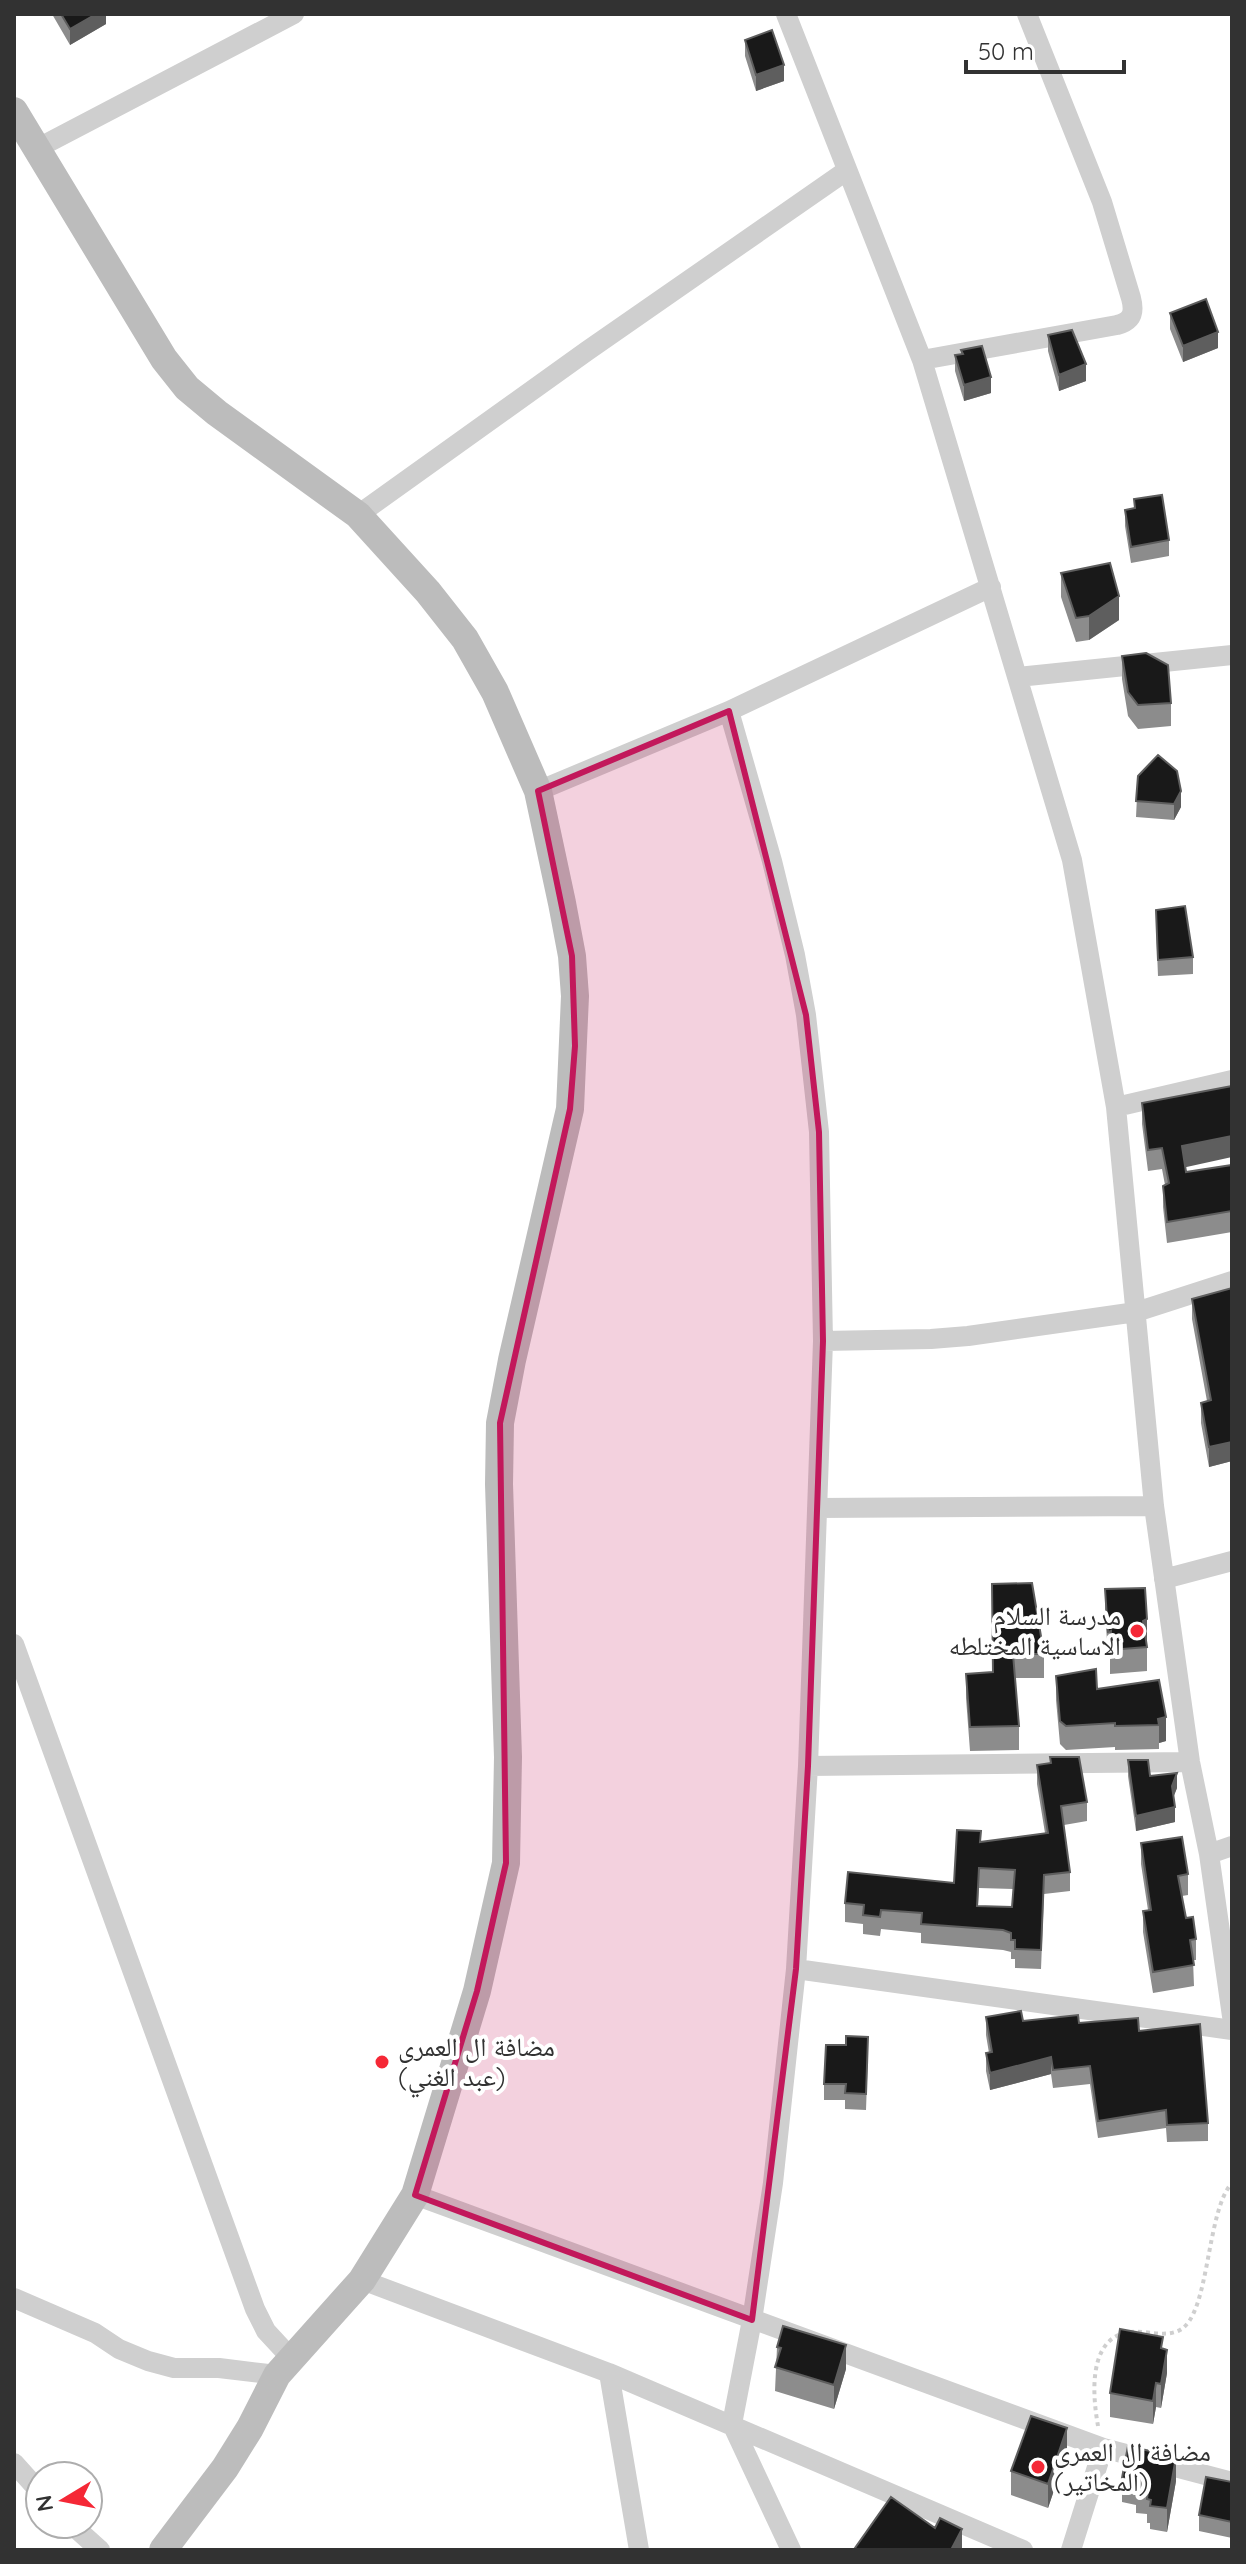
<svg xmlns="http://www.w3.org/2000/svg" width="1246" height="2564" font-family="Quicksand,'Noto Naskh Arabic',sans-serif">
<rect width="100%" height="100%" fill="#fff"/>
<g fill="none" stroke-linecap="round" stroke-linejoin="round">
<path stroke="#cfcfcf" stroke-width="4" stroke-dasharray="4 4" stroke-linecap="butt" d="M1130 2332C1146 2330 1165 2338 1180 2330 1210 2314 1206 2211 1232 2183
M1098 2426C1093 2398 1088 2346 1121 2334"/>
<path stroke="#cfcfcf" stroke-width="20" d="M786 14 922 360 1072 860 1116 1107 1154 1506 1190 1762 1209 1854 1232 2016
M36 149 294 14
M922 360 1117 325C1132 321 1135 313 1131 298L1102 202 1027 14
M358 515 587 351 846 171
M1018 677 1232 655
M729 711 772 861 795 955 806 1015 819 1132 823 1341 808 1766 796 1969 773 2183 752 2320 732 2424 791 2550
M538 791 729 711 991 587
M1116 1107 1232 1080
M823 1341 931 1339 968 1336 1136 1312 1232 1281
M817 1508 1154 1506
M1164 1579 1232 1561
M14 1644 255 2309 266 2331 291 2358
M808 1766 1190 1762
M1209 1854 1232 1846
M796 1969 1232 2030
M415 2195 1103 2448 1232 2482
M362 2280 609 2373 1023 2550
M14 2298 95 2333 119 2349 148 2361 174 2368H219L277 2375
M609 2373 639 2550
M14 2463 40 2492
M71 2524 100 2550
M1071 2550 1103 2448"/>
<path stroke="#bcbcbc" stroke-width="28" d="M14 111 164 359 187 388 217 413 358 515 428 592 465 639 495 692 538 791 562 903 572 956 575 996 570 1109 512 1360 500 1423 499 1484 508 1757 506 1863 477 1991 415 2195 362 2280 277 2375 250 2428 225 2468 163 2550"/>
</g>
<path fill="#8c8c8c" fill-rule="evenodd" d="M52 14H106V24L70 45Z
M745 40 784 81 756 91 745 56Z
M1170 313 1218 348 1183 362 1170 329Z
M1048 335 1086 381 1059 391 1048 351Z
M961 350 991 393 964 401 955 371V355L961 354Z
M1134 508 1169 540V556L1131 563 1125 526V510Z
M1061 573 1119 620 1089 640 1076 642 1061 597Z
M1122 656 1171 703V726L1138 729 1128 716 1122 679Z
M1138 776 1181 807 1174 820 1136 817Z
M1156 927 1193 957V974L1158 976Z
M1142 1103 1185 1167 1186 1172 1232 1165V1232L1167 1243 1163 1207V1186L1165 1185 1162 1169 1148 1171 1142 1124Z
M1232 1288V1461L1209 1467 1201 1423V1403L1207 1401 1192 1319V1299Z
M992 1584 1044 1654V1678H1015L1019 1726V1750L970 1751 966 1698V1674L992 1672Z
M1105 1589 1147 1643V1671L1110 1674V1655H1108L1105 1612Z
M1056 1676 1097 1689 1159 1680 1166 1741 1159 1743V1749L1115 1750V1747L1066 1750 1060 1744 1056 1700Z
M1050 1757 1087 1802V1821L1064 1825 1070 1872V1891L1044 1894 1041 1969 1015 1968V1959H1011V1952L1003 1950 921 1943V1933L881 1929 880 1936 863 1934V1924L845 1922V1903L954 1883 981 1842 1045 1833 1037 1784V1765L1050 1763ZM979 1888 1013 1889 1012 1907 978 1906Z
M1128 1760 1150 1776 1177 1788 1173 1797 1175 1822 1136 1831 1128 1776Z
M1141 1843 1188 1874V1895L1182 1896 1186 1918 1196 1939V1960H1193L1194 1986 1153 1993 1143 1932V1911L1148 1910 1141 1864Z
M986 2017 1023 2021 1079 2023 1139 2031 1208 2123V2141L1167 2142 1166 2128 1098 2138 1090 2084 1053 2088 1051 2074 990 2090 986 2071V2053H989L986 2035Z
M846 2045 868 2053 866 2110 845 2109V2100H824V2084Z
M777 2347 846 2369 834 2409 775 2391Z
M1163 2349 1167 2373 1161 2408 1156 2407 1153 2424 1110 2417V2393Z
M1067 2452 1048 2508 1011 2495V2471Z
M1122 2478 1176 2481 1167 2532 1150 2529V2523H1147V2514L1136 2513V2505L1122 2502Z
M1232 2482V2538L1199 2531V2515Z"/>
<path fill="#5e5e5e" d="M96 14H106V24L70 45V29Z
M784 65V81L756 91V75Z
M1218 332V348L1183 362V346Z
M1086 364V381L1059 391V375Z
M991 377V393L964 401V385Z
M1119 596V620L1089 640V616Z
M1181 791V807L1174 820V804Z
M1232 1136V1157L1182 1168V1146Z
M1232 1442V1461L1209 1467V1447Z
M1147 1619V1643L1143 1645V1621Z
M1166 1717V1741L1159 1743V1725L1158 1719Z
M1177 1773V1788L1172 1801V1786Z
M1175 1807V1822L1136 1831V1816Z
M1051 2057V2074L990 2090V2073Z
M846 2345V2369L834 2409V2385Z
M1167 2350V2373L1161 2408V2384Z
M1156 2383V2407L1153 2424V2401Z
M1067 2428V2452L1048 2508V2484Z
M1176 2457V2481L1167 2532V2508Z
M962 2529V2550H951Z"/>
<path fill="#191919" stroke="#5e5e5e" stroke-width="2" fill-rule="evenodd" d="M61 14H96L70 29Z
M772 30 784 65 756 75 745 40Z
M1206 299 1218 332 1183 346 1170 313Z
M1072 330 1086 364 1059 375 1048 335Z
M982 346 991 377 964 385 955 355 963 354 961 350Z
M1162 495 1169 540 1131 547 1125 510 1135 508 1134 499Z
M1110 563 1119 596 1089 616 1076 618 1061 573Z
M1146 653 1168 665 1171 703 1138 705 1128 692 1122 656Z
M1158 755 1177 771 1181 791 1174 804 1136 801 1138 776Z
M1185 906 1193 957 1158 960 1156 910Z
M1232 1086V1136L1182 1146 1186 1172 1232 1165V1211L1167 1222 1163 1186 1169 1183 1162 1148 1148 1150 1142 1103Z
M1232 1288V1442L1209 1447 1201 1403 1211 1400 1192 1299Z
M1032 1583 1044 1654H1013L1019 1726 970 1727 966 1674 993 1672 992 1584Z
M1145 1588 1147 1619 1143 1621 1147 1647 1110 1650 1111 1631 1108 1632 1105 1589Z
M1096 1669 1097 1689 1159 1680 1166 1717 1158 1719 1159 1725 1115 1726V1723L1066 1726 1060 1721 1056 1676Z
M1050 1757H1079L1087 1802 1061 1806 1070 1872 1044 1875 1041 1950 1015 1949V1940H1011V1933L1003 1930 921 1924 922 1913 881 1910 880 1917 863 1915 864 1905 845 1903 848 1872 954 1883 957 1830 981 1831 980 1842 1048 1833 1037 1765 1051 1763ZM979 1868 1015 1870 1012 1907 977 1906Z
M1128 1760H1148L1150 1776 1177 1773 1172 1786 1175 1807 1136 1816Z
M1182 1837 1188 1874 1178 1876 1186 1918 1193 1917 1196 1939 1190 1940 1194 1965 1153 1972 1143 1911 1151 1910 1141 1843Z
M1021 2011 1023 2021 1078 2015 1079 2023 1138 2018 1139 2031 1200 2024 1208 2123 1167 2125 1166 2110 1098 2121 1090 2066 1053 2070 1051 2057 990 2073 986 2053 992 2052 986 2017Z
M846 2036 868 2037 866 2094 845 2093 846 2084H824L826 2045H846Z
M783 2326 846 2345 834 2385 775 2367 781 2348 777 2347Z
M1120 2329 1163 2337 1161 2348 1167 2350 1161 2384 1156 2383 1153 2401 1110 2393Z
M1031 2416 1067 2428 1048 2484 1011 2471Z
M1128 2446 1176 2457 1167 2508 1150 2506 1151 2500 1147 2499 1148 2491 1136 2489 1137 2481 1122 2478Z
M1206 2477 1232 2482V2522L1199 2515Z
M891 2497 935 2528 940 2518 962 2529 951 2550H858L855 2548Z"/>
<path fill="#c2185b" fill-opacity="0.2" stroke="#c2185b" stroke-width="6" stroke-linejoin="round" d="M729 711 806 1015 819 1132 823 1341 808 1766 796 1969 752 2320 415 2195 477 1991 506 1863 500 1423 570 1109 575 1046 572 956 538 791Z"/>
<g fill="#f52836" stroke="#fff" stroke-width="3">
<circle cx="1137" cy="1631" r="8"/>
<circle cx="382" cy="2062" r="8"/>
<circle cx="1038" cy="2467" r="8"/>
</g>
<g text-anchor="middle" stroke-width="8" stroke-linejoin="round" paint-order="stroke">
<g font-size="26" fill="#323232" stroke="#fff" text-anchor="start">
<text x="1121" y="1625" text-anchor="end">مدرسة السلام<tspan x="1121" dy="30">الاساسية المختلطه</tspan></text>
<text x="398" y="2056">مضافة ال العمري<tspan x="398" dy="30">(عبد الغني)</tspan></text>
<text x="1054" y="2461">مضافة ال العمري<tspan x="1054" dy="30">(المخاتير)</tspan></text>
</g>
</g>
<rect width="1246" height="2564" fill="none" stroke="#323232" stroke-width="32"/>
<g transform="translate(64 2500) rotate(260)"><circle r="38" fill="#ffffff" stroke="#adadad" stroke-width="2"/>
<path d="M0-6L14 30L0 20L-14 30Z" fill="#f52836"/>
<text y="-12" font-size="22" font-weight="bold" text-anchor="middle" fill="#323232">N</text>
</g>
<path d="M966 60v12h158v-12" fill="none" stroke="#323232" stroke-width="4"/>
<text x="978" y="60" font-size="24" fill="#323232" stroke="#ffffff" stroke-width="6" paint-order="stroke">50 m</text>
</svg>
